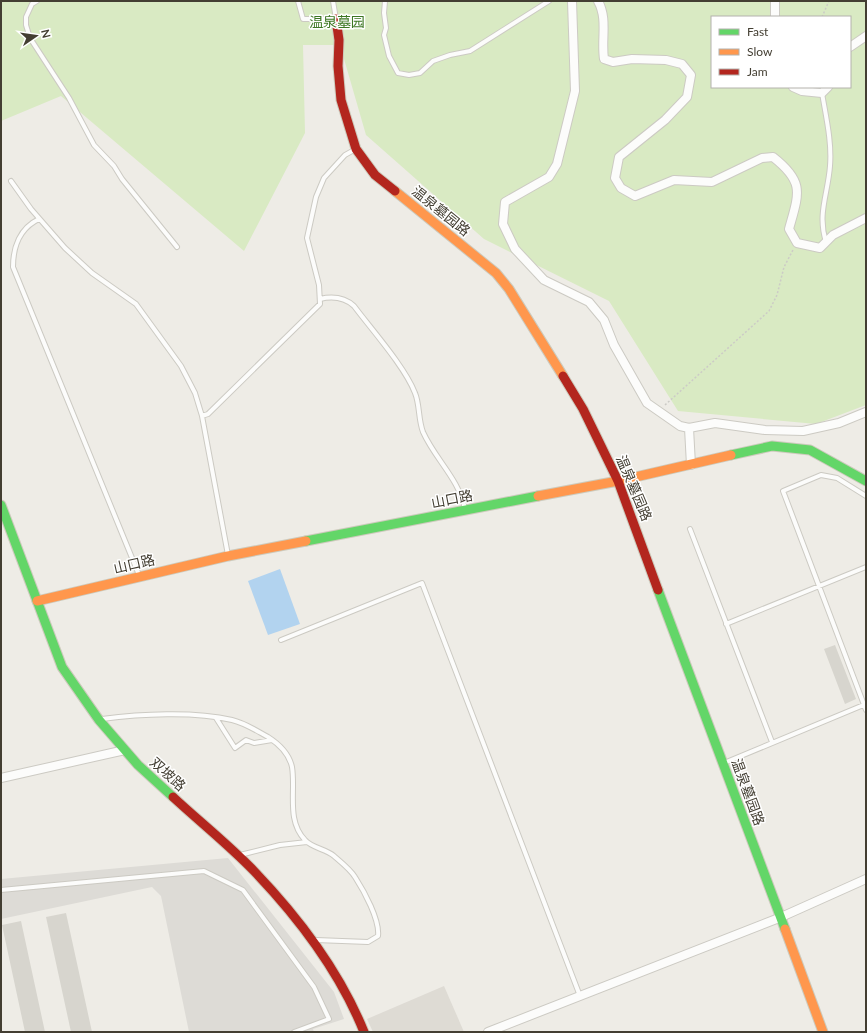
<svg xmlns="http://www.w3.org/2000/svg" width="867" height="1033" font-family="Lato,'Noto Sans SC',sans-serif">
<rect width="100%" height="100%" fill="#eeece6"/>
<path fill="#dedbd4" d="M444 986 464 1032H373L367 1019Z"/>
<path fill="#d9eac3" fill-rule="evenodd" d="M1 1H866V405L816 424 678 411 609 301 484 239 366 135 340 45H303L305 133 244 251 61 96 1 121ZM712 17H850V87H712Z"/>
<path fill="#dddbd6" d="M228 858 334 992 344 1019 313 1029 314 1032H189L161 896 152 887 1 919V879Z"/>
<path fill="#b2d3ef" d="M280 569 300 624 268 635 248 581Z"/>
<path fill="#d7d5ce" d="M835 645 856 699 845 704 824 649Z
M66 913 92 1032H71L46 917Z
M21 921 45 1032H25L2 925Z"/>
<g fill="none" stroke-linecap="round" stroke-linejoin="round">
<g stroke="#cccac3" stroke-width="6">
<path id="lane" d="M37 1 32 4 26 17V25L30 38 69 98 94 145 114 166 122 179 177 247
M298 1 303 19H336L333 1
M385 1 384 13 386 28 384 35 389 56 398 73 409 75 420 73 433 61 450 55 470 51 549 1
M822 93C826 117 832 142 830 166 828 194 817 214 826 242
M11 181 31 209 65 248 92 273 136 304 181 366 195 393 202 416 228 555
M39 219C20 228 13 247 13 267L139 575
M320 299C333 296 344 297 354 306 372 330 405 367 415 393 420 405 418 419 423 432 435 459 459 479 465 509
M202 416 208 414 320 304 319 285 307 238 316 197 324 178 345 155 354 150
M866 496 837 478 821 475 783 491 866 710
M690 529 772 742
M726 624 866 567
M281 640 422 583 580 996
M216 718 235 748 246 740 254 743 272 740
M102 719C140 714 194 711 232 720 245 723 257 731 268 737 279 744 289 753 292 767 296 791 286 820 305 840 312 848 326 849 334 856 341 862 351 870 355 877 364 891 380 920 378 936L368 942 316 940
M724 763 866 704
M240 855 280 845 307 842
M1 890 204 871 243 890 314 987 329 1019 294 1032"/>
</g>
<g stroke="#cccac3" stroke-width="10">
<path id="street" d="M572 1 575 91 557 164 549 177 505 202 503 224 515 249 544 280 589 302 604 320 614 345 647 403 680 426 689 428 715 423 765 430 803 431 839 423 866 412
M598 1C608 19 601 39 604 59L613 62 632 59 666 60 682 64 691 75 687 97 665 120 619 157 615 178 621 188 635 196 674 180 712 182 762 158 773 157C805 182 799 193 789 229L797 243 820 248 833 235 866 218
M775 17V1
M850 47 866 36
M793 87 802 91 822 93 828 87
M689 428 691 465
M1 778 125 750
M488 1032 779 918 866 879"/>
</g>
<g stroke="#cdcabc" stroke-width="11">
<path id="fast" d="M731 455 772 446 810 450 866 481
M1 505 62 667 99 720 138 765 173 797
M306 541 538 496
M658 590 785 929"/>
</g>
<g stroke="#cdcabc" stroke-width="11">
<path id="slow" d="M395 191 496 273 509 289 563 376
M538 496 618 481 731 455
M37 601 228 556 306 541
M785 929 823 1032"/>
</g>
<g stroke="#cdcabc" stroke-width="11">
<path id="jam" d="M336 19 339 40 338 66 341 100 356 149 375 175 395 191
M563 376 583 409 618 481 658 590
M173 797C200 822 229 845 254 871 299 918 340 972 364 1032"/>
</g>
<path stroke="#cccbc6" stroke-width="1.5" stroke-dasharray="2 2" stroke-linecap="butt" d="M822 17 829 1
M665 405 769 311 777 295 784 267 793 250"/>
<use href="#lane" stroke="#fcfcfb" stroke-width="4"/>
<use href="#street" stroke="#fcfcfb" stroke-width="8"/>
<use href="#fast" stroke="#63d668" stroke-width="9"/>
<use href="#slow" stroke="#ff974d" stroke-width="9"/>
<use href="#jam" stroke="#b3261e" stroke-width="9"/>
</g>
<g text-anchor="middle" stroke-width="3" stroke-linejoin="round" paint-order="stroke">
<g font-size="14" fill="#3d7723" stroke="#fff">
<text x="337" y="27">温泉墓园</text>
</g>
<g font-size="14" fill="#433e32" stroke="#fff">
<text transform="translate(441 211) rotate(39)" y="5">温泉墓园路</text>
<text transform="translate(634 488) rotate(67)" y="5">温泉墓园路</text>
<text transform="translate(452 499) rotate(-11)" y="5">山口路</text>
<text transform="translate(134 564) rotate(-13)" y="5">山口路</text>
<text transform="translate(168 774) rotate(42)" y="5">双坡路</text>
<text transform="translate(748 792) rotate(70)" y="5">温泉墓园路</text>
</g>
</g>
<rect width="867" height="1033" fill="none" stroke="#433e32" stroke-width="4"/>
<rect x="711" y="16" width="140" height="72" fill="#ffffff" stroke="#b4b2ad"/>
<rect x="719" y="29" width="20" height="6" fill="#63d668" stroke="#b4b2ad"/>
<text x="747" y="36" font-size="12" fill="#433e32">Fast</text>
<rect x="719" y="49" width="20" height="6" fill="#ff974d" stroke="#b4b2ad"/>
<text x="747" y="56" font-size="12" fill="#433e32">Slow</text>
<rect x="719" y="69" width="20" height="6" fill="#b3261e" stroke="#b4b2ad"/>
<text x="747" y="76" font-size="12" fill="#433e32">Jam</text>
<g transform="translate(36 36) rotate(77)" stroke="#ffffff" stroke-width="3" paint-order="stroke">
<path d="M0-3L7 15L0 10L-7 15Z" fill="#433e32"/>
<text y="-6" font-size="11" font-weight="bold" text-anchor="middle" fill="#433e32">N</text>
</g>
</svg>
